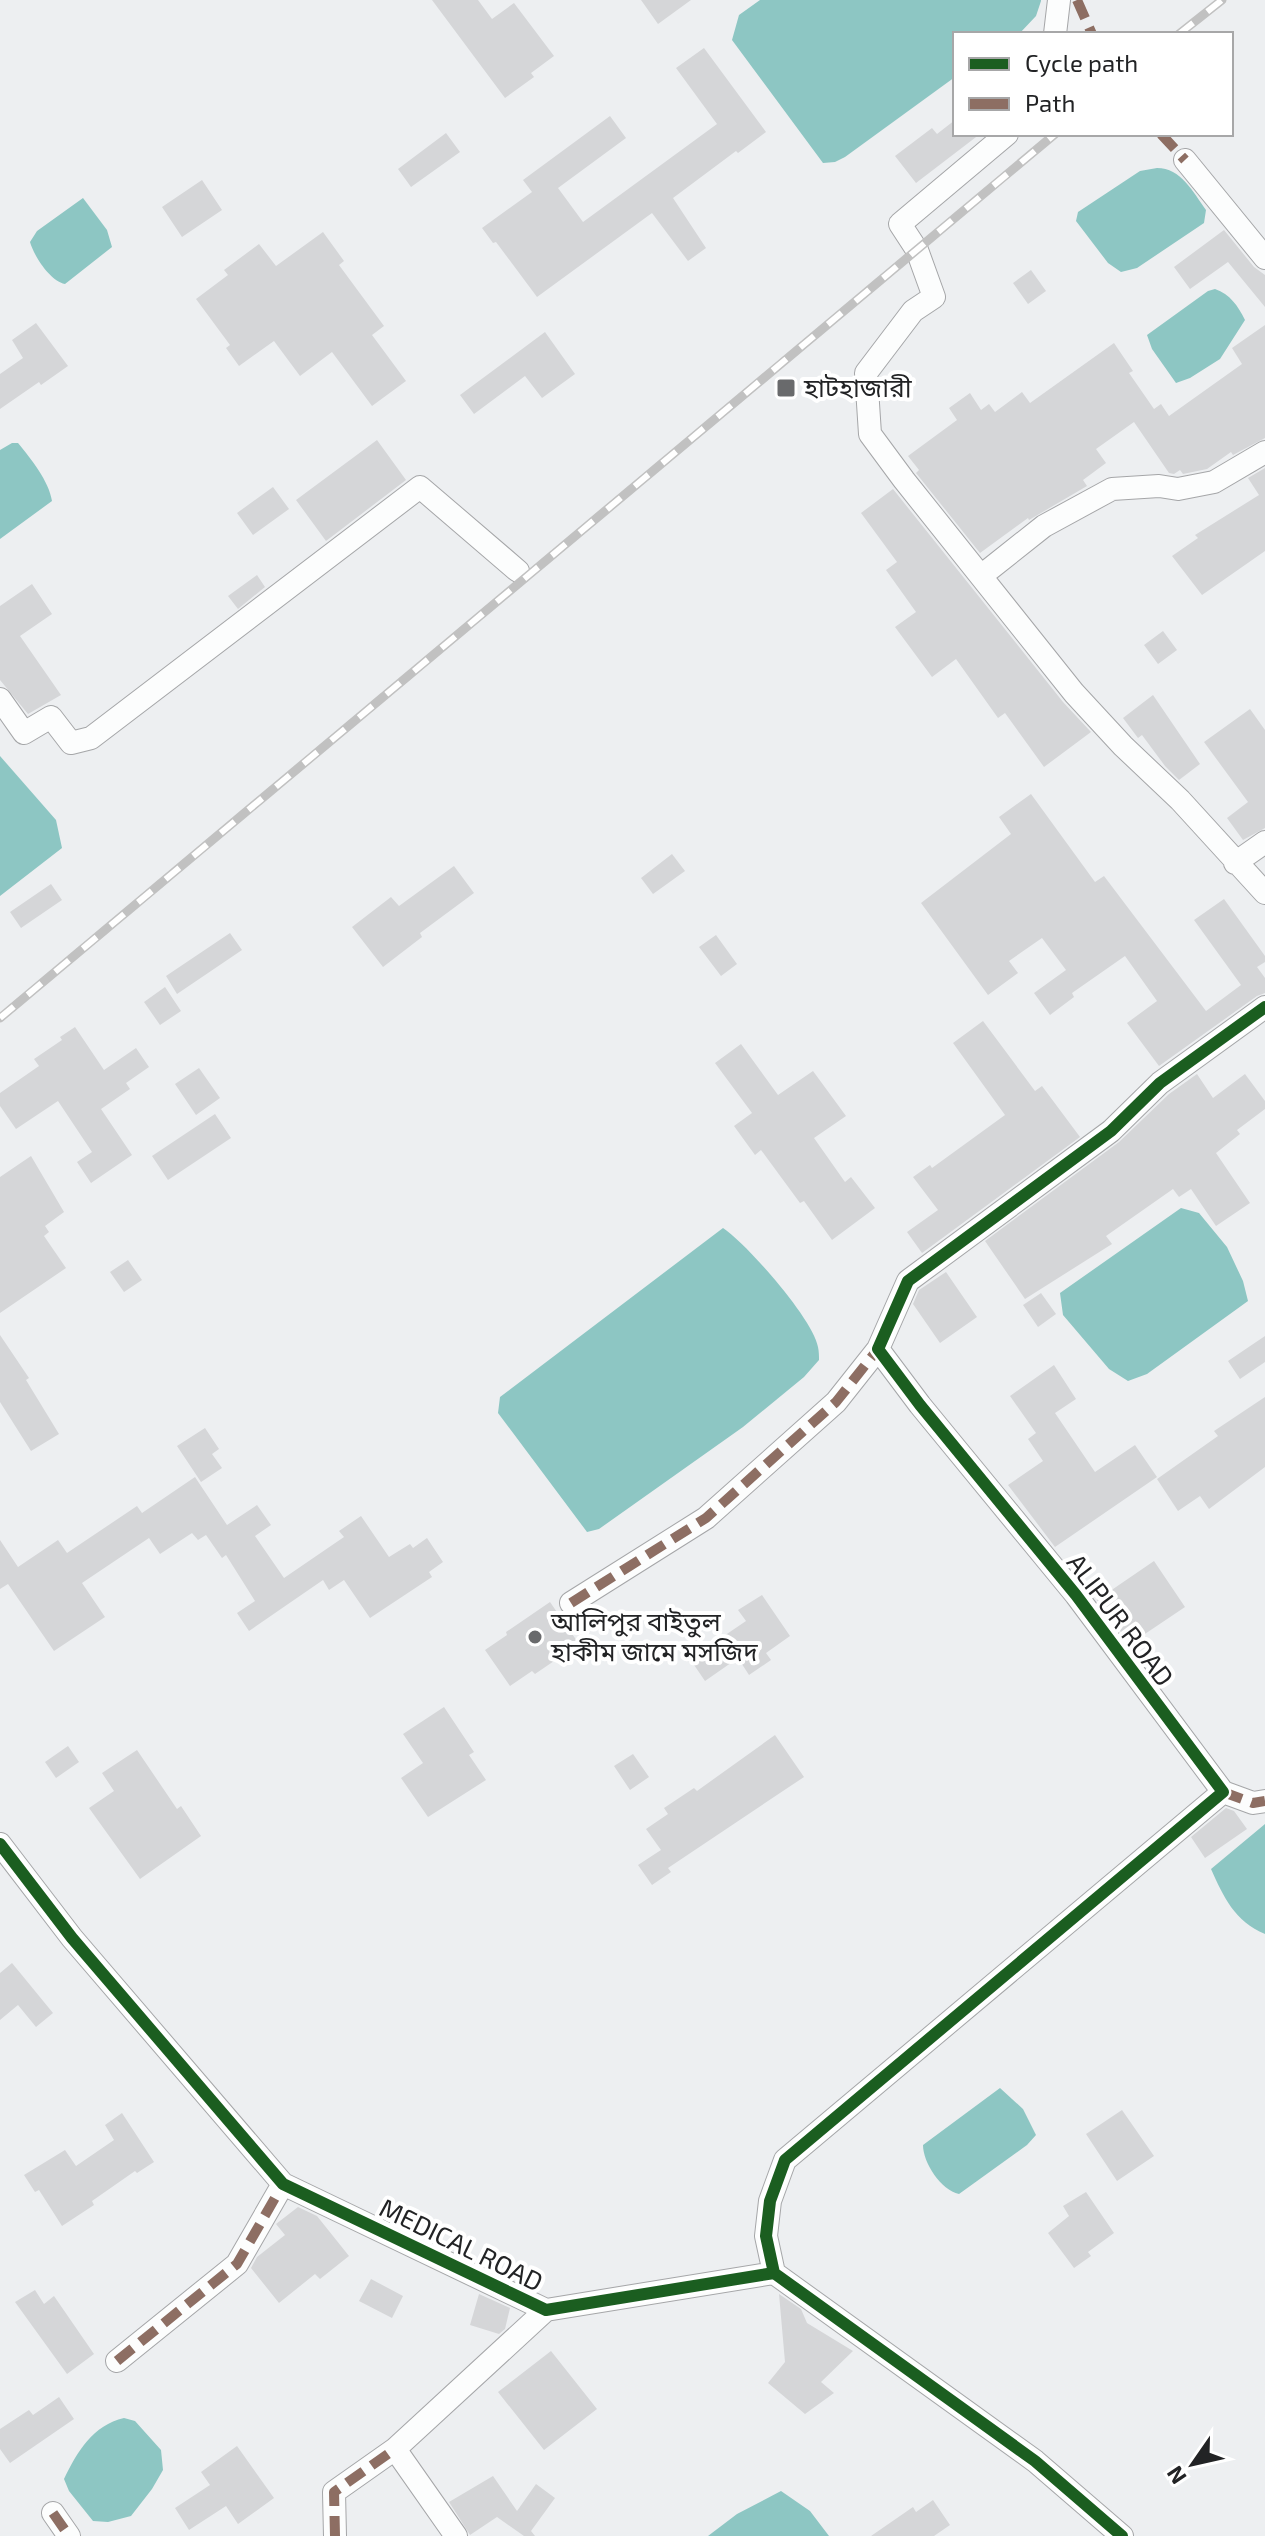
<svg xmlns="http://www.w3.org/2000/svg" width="1265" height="2536" font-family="'Exo 2','Noto Sans Bengali',sans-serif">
<rect width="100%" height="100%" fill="#edeff1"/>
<path fill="#8dc6c3" d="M760 0H1041V1L1036 16 1019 34H955V77L845 157 835 162 823 163 732 40 739 15Z
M1157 168C1181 168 1193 192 1206 210L1204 223 1137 268 1121 272 1108 263 1076 221 1078 212 1140 171Z
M83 198 107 230 112 247 65 284C50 281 34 256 30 242L37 231Z
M1215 289C1230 294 1238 306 1245 320L1220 359 1190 378 1176 383 1152 349 1147 335 1208 291Z
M12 443H18C31 459 49 481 52 501L0 539V450Z
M0 756 56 820 62 848 0 896Z
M1181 1208 1199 1213 1227 1247 1243 1281 1248 1301 1147 1374 1128 1381 1109 1369 1063 1315 1060 1293Z
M723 1228C747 1244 813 1319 818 1347 819 1352 819 1356 819 1360L804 1377 743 1427 599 1529 587 1532 498 1413 500 1397Z
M1265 1824V1934C1235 1922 1223 1896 1211 1869Z
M1000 2088 1023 2109 1036 2135 1027 2145 959 2194C941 2190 923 2163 923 2145Z
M124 2418 135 2421 161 2450 163 2470 152 2489 131 2516 108 2522 93 2521 69 2491 64 2479C77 2452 93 2425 124 2418Z
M781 2491 810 2511 829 2536H708L737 2514Z"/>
<path fill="#d5d6d8" d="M432 0H478L492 19 514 3 554 56 531 73 534 77 505 98Z
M641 0H691L658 24Z
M704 48 766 132 738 153 736 151 673 198 706 248 688 261 652 213 537 297 496 242 493 243 482 228 532 192 523 180 610 116 626 138 558 188 583 222 717 124 676 68Z
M955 120V134H980L916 183 895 156 932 128 937 134Z
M446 133 460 152 411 187 398 169Z
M202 180 222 210 182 237 162 207Z
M1224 230 1254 267 1265 275V307L1228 262 1190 289 1174 267Z
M323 232 344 261 339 265 384 326 372 335 406 381 372 406 332 352 300 376 274 341 239 366 226 348 230 345 196 299 228 275 224 270 259 244 276 266Z
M1031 270 1046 291 1028 304 1013 283Z
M36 323 68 366 41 385 39 382 0 409V374L23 358 12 340Z
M1265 325V438L1233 455 1231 452 1207 469 1183 474 1180 470 1174 474 1169 473 1134 422 1096 449 1106 463 1083 480 1087 486 1029 520 1028 518 980 553 916 473 919 470 908 456 957 420 949 408 970 393 981 410 989 404 995 412 1022 392 1030 403 1114 343 1133 371 1129 373 1154 409 1161 404 1169 416 1242 364 1232 348Z
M545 332 575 374 542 398 525 376 474 414 460 395Z
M377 440 406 480 326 541 296 500Z
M1265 468V551L1202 595 1172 556 1198 538 1195 535 1259 495 1248 478Z
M273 487 289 509 253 535 237 513Z
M893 489 1063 702 1091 732 1044 767 1005 713 998 718 956 659 932 677 895 627 916 612 886 570 897 562 861 513Z
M257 575 265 587 238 609 228 596Z
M32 584 52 614 20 636 61 695 28 714 0 680V606Z
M1163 631 1177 650 1158 664 1144 645Z
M1153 695 1200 764 1179 780 1165 766 1142 735 1138 738 1123 718Z
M1250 709 1265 730V828L1243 840 1227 818 1248 802 1204 742Z
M1031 794 1095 882 1104 876 1206 1011 1241 985 1194 920 1224 899 1265 956V962L1257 967 1265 978V993L1257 996 1159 1066 1127 1023 1157 1001 1125 956 1072 993 1074 997 1050 1015 1034 993 1066 970 1042 938 1009 961 1018 973 988 995 921 903 1011 834 999 817Z
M672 854 685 871 653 894 641 878Z
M454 866 474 893 420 933 422 937 383 967 352 927 391 897 399 906Z
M51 884 62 900 21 928 10 912Z
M230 933 242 950 177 994 166 976Z
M716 935 737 964 721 976 699 947Z
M165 987 181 1011 160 1025 144 1002Z
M983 1021 1035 1091 1042 1086 1080 1137 922 1253 907 1232 938 1210 913 1177 930 1165 932 1168 1005 1115 953 1043Z
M75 1027 104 1070 136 1048 149 1067 126 1083 130 1089 101 1109 132 1155 91 1183 77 1162 92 1152 58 1101 16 1129 0 1106V1093L39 1066 34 1059 62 1040 60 1037Z
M741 1044 778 1095 813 1071 846 1116 814 1138 845 1182 851 1177 875 1208 832 1240 804 1201 800 1203 761 1150 755 1155 734 1126 752 1113 715 1063Z
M199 1068 220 1098 196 1115 175 1084Z
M1197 1074 1213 1098 1245 1074 1265 1101V1109L1237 1130 1240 1134 1216 1153 1250 1203 1216 1226 1191 1189 1179 1197 1173 1189 1106 1236 1112 1244 1025 1299 985 1241 1119 1142 1169 1094Z
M215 1114 231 1138 168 1180 152 1156Z
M31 1156 64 1212 45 1226 49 1232 44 1236 66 1268 0 1313V1177Z
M128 1260 142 1280 124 1292 110 1272Z
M946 1272 977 1317 940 1343 913 1304 919 1290Z
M1041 1293 1056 1314 1038 1327 1023 1305Z
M0 1335 29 1378 26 1380 59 1434 31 1451 0 1402Z
M1265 1336V1362L1240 1379 1228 1361Z
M1054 1365 1076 1399 1055 1413 1095 1472 1135 1445 1157 1477 1055 1547 1008 1485 1043 1461 1028 1439 1036 1433 1010 1396Z
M1265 1397V1467L1209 1509 1200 1496 1178 1511 1157 1479 1218 1436 1214 1431Z
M205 1428 219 1449 212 1454 222 1468 201 1482 177 1446Z
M195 1477 227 1525 257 1505 271 1525 255 1536 284 1578 344 1537 339 1531 361 1516 389 1557 410 1544 413 1548 427 1538 443 1562 429 1572 432 1577 370 1618 344 1580 329 1590 323 1580 249 1631 237 1613 255 1601 226 1555 222 1558 206 1535 198 1540 192 1533 160 1554 149 1538 82 1583 105 1617 54 1651 8 1584 0 1589V1540L18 1567 58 1540 67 1553 137 1506 142 1513Z
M1154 1561 1185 1607 1130 1644 1097 1600Z
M762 1595 790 1636 766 1653 771 1660 749 1675 738 1658 705 1681 690 1659 746 1621 738 1610Z
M550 1602 579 1644 535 1674 532 1671 510 1686 485 1650 507 1635 506 1632Z
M444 1707 474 1752 469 1755 486 1780 428 1817 401 1778 423 1763 403 1734Z
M775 1735 804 1777 668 1868 671 1872 652 1885 638 1865 661 1850 646 1829 668 1814 664 1808 694 1788 697 1791Z
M68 1746 79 1762 56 1778 45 1762Z
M137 1750 177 1809 181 1806 201 1836 140 1879 89 1808 114 1791 102 1773Z
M633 1754 649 1777 630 1790 614 1766Z
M1226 1808 1234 1811 1247 1829 1205 1858 1191 1837Z
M12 1963 53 2013 36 2027 18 2005 0 2020V1973Z
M1122 2110 1154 2156 1117 2181 1086 2134Z
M122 2113 154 2162 137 2173 135 2171 92 2201 94 2205 62 2226 39 2190 35 2192 24 2175 65 2150 76 2166 114 2140 105 2125Z
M1086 2192 1114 2233 1088 2252 1091 2256 1074 2268 1048 2233 1069 2216 1063 2206Z
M298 2207 317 2216 349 2256 320 2279 315 2274 279 2303 251 2268 257 2257 285 2235 276 2224Z
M371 2279 403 2296 392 2318 359 2301Z
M35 2290 44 2304 54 2296 94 2354 67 2374 15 2302Z
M479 2294 510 2308 505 2329 499 2334 470 2325Z
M779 2294 801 2309 807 2323 853 2351 821 2382 834 2393 805 2414 768 2383 785 2362Z
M551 2351 597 2409 544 2450 498 2392Z
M59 2397 74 2419 10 2463 0 2449V2429L29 2410 33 2415Z
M237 2446 274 2498 238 2524 226 2506 189 2530 175 2508 210 2485 201 2472Z
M493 2476 517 2511 536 2484 555 2498 531 2531 535 2536H524L497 2517 470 2535 449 2502Z
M933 2500 950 2525 934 2536H871L913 2507 916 2512Z"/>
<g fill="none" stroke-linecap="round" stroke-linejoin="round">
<g stroke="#a5a6a8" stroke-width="24">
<path id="minor" d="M1055 34 1059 0
M1007 134 900 224 917 250 934 297 913 311 866 373 870 434 904 480 1074 693 1123 746 1180 800 1265 893
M1185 160 1265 258
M981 576 1044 526 1112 489 1159 486 1178 489 1214 482 1265 452
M0 699 24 733 51 717 71 743 91 738 420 487 518 571
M1235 863 1265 842
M571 1603 706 1518 836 1402 878 1349
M1223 1792 1253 1803 1265 1801
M0 1844 72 1938 283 2184 546 2310 774 2273 1035 2461 1122 2536
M774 2273 766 2236 770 2201 785 2160 1223 1792 1076 1595 920 1405 878 1349 908 1281 1111 1131 1160 1083 1265 1007
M117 2361 237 2264 283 2184
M53 2513 69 2536
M335 2536 334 2492 395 2449
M456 2536 395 2449 546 2310"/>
</g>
<use href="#minor" stroke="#fcfdfd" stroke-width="22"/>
<g stroke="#c1c1c1" stroke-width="9">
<path id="rail" d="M1179 34 1222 0
M0 1018 1055 134"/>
</g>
<use href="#rail" stroke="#fff" stroke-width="6" stroke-dasharray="18" stroke-linecap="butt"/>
<path stroke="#8d6e63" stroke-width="10" stroke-dasharray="20 10" stroke-linecap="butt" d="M1077 0 1092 34
M1161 134 1185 160
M571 1603 706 1518 836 1402 878 1349
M1223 1792 1253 1803 1265 1801
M117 2361 237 2264 283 2184
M53 2513 69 2536
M335 2536 334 2492 395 2449"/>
<g stroke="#fff" stroke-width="17">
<path id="cycleway" d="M0 1844 72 1938 283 2184 546 2310 774 2273 1035 2461 1122 2536
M774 2273 766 2236 770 2201 785 2160 1223 1792 1076 1595 920 1405 878 1349 908 1281 1111 1131 1160 1083 1265 1007"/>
</g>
<use href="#cycleway" stroke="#1b5e20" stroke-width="12"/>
</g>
<g fill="#696a6c" stroke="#fff" stroke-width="3">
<rect x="776" y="378" width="20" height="20" rx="4"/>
<circle cx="535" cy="1637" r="8"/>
</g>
<g text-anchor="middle" stroke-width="8" stroke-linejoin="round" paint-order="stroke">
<g font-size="26" fill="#222325" stroke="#fff" text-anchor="start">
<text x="804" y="397">হাটহাজারী</text>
<text x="551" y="1631">আলিপুর বাইতুল<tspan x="551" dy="30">হাকীম জামে মসজিদ</tspan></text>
</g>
<g font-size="26" fill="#222325" stroke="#fff">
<text transform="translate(1120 1620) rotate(53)" y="9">ALIPUR ROAD</text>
<text transform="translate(461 2245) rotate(26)" y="9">MEDICAL ROAD</text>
</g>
</g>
<rect x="953" y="32" width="280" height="104" fill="#ffffff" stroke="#a7a7a8" stroke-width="2"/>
<rect x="969" y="58" width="40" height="12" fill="#1b5e20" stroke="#a7a7a8" stroke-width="2"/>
<text x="1025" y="72" font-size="24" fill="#222325">Cycle path</text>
<rect x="969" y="98" width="40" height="12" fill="#8d6e63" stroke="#a7a7a8" stroke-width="2"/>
<text x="1025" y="112" font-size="24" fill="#222325">Path</text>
<g transform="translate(1193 2464) rotate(236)" stroke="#ffffff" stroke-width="6" paint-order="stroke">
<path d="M0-6L14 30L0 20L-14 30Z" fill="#222325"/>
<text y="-12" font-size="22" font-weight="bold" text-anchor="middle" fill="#222325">N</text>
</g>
</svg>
